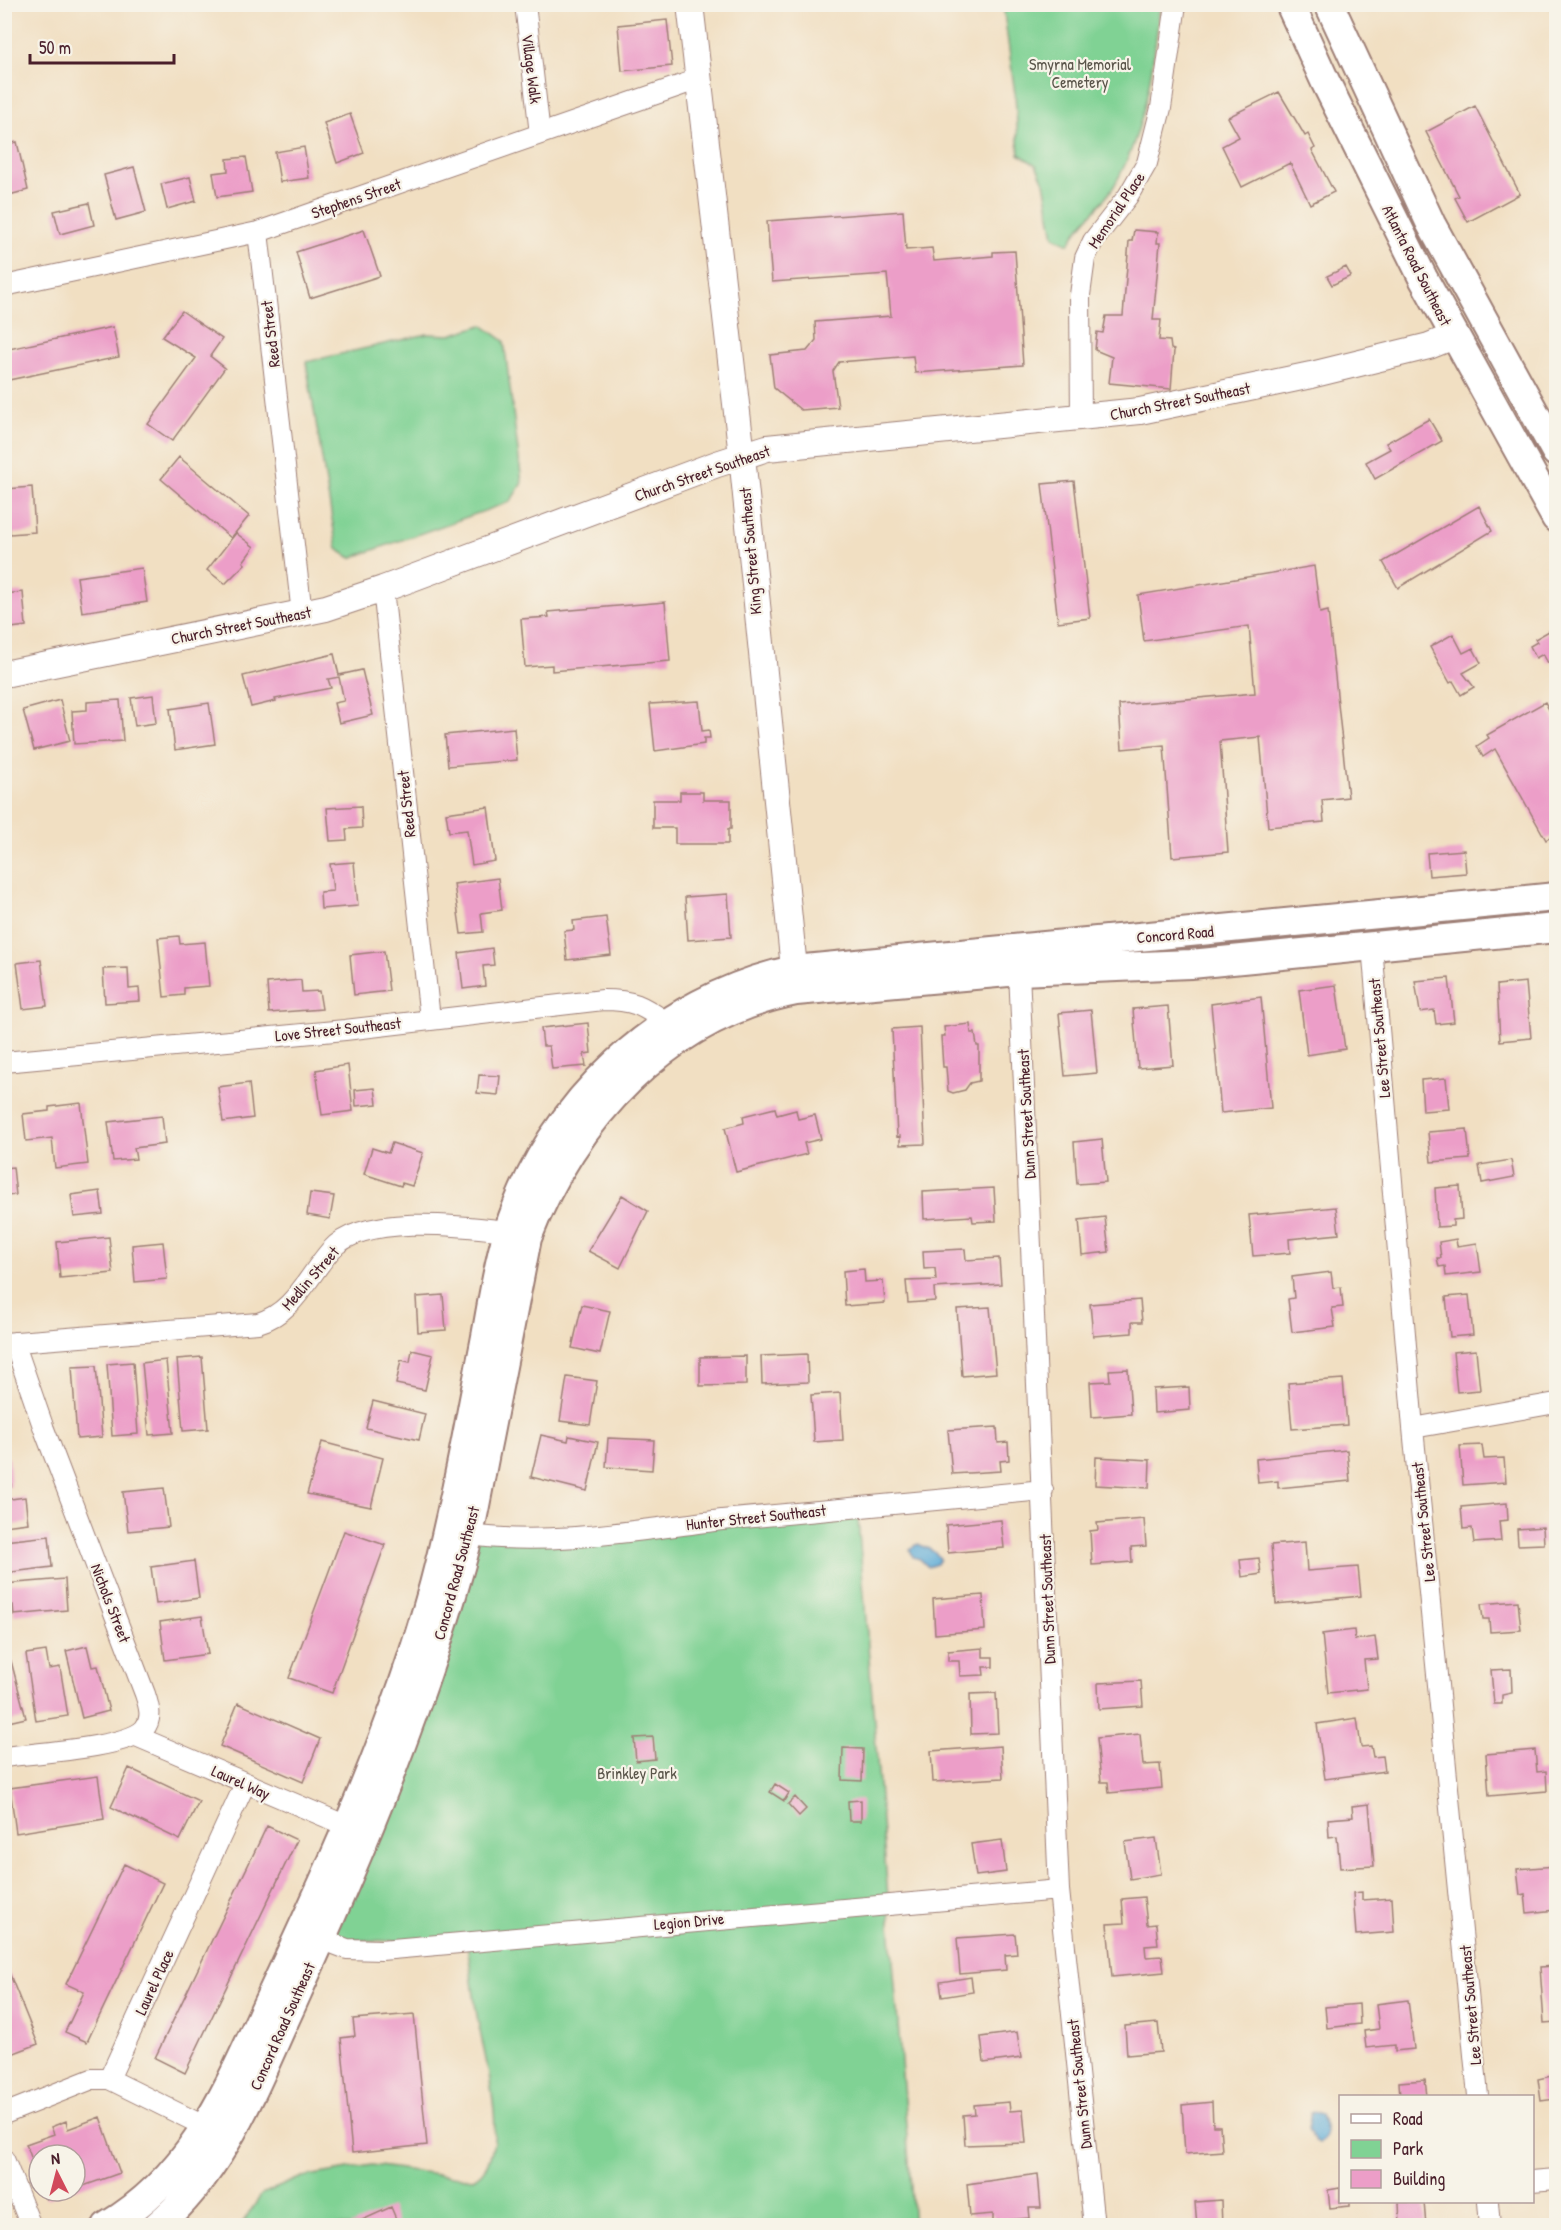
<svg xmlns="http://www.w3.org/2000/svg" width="1561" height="2230" font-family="'Patrick Hand',sans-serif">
<rect width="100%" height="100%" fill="#f7f3e8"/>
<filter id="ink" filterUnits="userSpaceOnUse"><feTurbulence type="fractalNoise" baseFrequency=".0167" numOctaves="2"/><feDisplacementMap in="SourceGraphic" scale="12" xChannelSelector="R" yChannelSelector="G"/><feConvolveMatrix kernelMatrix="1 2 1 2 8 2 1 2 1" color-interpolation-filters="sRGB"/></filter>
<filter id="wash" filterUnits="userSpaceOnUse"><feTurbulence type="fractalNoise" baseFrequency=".008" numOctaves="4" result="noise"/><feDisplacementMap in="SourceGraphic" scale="24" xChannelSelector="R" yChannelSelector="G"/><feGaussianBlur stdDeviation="1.35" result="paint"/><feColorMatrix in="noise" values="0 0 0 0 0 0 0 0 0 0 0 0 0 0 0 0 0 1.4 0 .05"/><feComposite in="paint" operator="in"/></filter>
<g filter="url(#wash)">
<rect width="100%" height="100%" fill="#f1dfc2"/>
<path fill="#80d294" stroke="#657860" stroke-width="1.5" d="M1003 5H1160C1153 67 1146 131 1114 186 1101 208 1080 221 1069 244L1054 237 1044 182 1036 165 1019 154 1015 94Z
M482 325 504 341 522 483 510 502 351 558 337 549 306 362 427 334 450 335Z
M857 1507 914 2225 240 2226 262 2194 302 2177 372 2165 473 2179C515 2156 484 2057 478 2021 473 1995 471 1969 467 1943L321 1939 458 1533 500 1539Z"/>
<path fill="#5eacd7" stroke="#546681" stroke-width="1.5" d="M918 1544C926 1548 937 1551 940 1559L937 1564 928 1567 920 1559 913 1557 910 1549Z
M1316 2112 1321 2114C1323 2125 1333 2137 1318 2144L1315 2142 1308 2129 1311 2113Z"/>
<g id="blocks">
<path fill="#ec9ec8" d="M667 20 672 66 622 71 618 25Z
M1279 92 1305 136 1308 134 1315 148 1312 150 1334 192 1310 204 1290 163 1242 187 1222 146 1239 137 1228 117Z
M1475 106 1520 194 1468 222 1455 198 1459 196 1426 132Z
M350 114 364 153 337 163 324 123Z
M17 142 28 190 9 195 4 179V145Z
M304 147 309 178 280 182 275 152Z
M246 157 252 192 217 197 213 173 228 171 227 159Z
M134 167 146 212 116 220 104 175Z
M190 177 196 201 167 209 161 184Z
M89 203 94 225 60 234 54 211Z
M903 211 906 250 932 248 934 261 993 256V252L1015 251 1023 365 915 373 913 356 839 362 833 371 838 407 801 410 774 388 770 355 807 351 816 340 815 322 891 316 887 274 772 282 767 221Z
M364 230 380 276 310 298 296 252Z
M1134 230 1158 232 1157 243H1160L1153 320H1161L1159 340 1170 341 1171 349 1174 350 1171 389 1109 383 1112 357 1095 350 1097 332 1103 333 1106 316H1123L1129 241H1132Z
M1346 267 1351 276 1332 285 1327 276Z
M182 311 222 339 210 356 225 368 172 441 148 424 196 358 162 337Z
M113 327 119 357 4 381V350Z
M1429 419 1442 441 1375 479 1366 462 1390 449 1386 443Z
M179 457 249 516 231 538 161 479Z
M1074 481 1090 618 1058 622 1042 484Z
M32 487 35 532 10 534 6 489Z
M1479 506 1492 531 1398 588 1383 562Z
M236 533 254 547 243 562 245 564 225 584 207 570Z
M5 534 9 560 5 561Z
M1314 566 1320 613 1328 611 1348 797 1322 800 1324 822 1268 827 1260 737 1220 741 1228 852 1172 857 1164 745 1122 749 1119 705 1255 693 1249 626 1144 641 1138 595Z
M142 568 147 602 82 612 77 577Z
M23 592 26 626 4 629V594Z
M665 602 670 661 552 671V665L525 667 521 619 549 617 548 612Z
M1556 627V658L1548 663 1543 654 1536 658 1530 646 1537 642 1535 639Z
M1453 634 1463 653 1473 648 1481 663 1463 673 1474 687 1461 695 1453 681 1450 683 1430 647Z
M334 654 339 675 362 670 373 715 339 723 334 703 344 701 339 677 328 679 331 688 275 699 276 701 251 707 243 676Z
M153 695 156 723 135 726 131 698Z
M60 700 70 741 34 750 23 710Z
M120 700 123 741 74 744 72 711 87 710V702Z
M699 701 702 731 709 730 710 738H704V744L655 751 650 704Z
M1545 702 1556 723V834L1546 840 1495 749 1483 757 1477 746 1489 738 1487 735Z
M209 703 215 744 175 750 170 709Z
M514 728 517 760 448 766 445 735Z
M680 792H703V800H731V829H728V844H675V828H653V800H680Z
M361 806 362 828 346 829 347 840 330 841 327 808Z
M488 807 495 861 472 865 467 830 449 832 446 813Z
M1464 850 1466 873 1429 876 1427 853Z
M354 862 358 906 321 909 320 892 333 891 330 864Z
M498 878 502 910 481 913 483 932 461 934 454 884Z
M728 894 731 937 688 940 685 897Z
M606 917 611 955 567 960 564 931 574 930 573 921Z
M179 936 180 944 205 942 209 986 184 988V995L164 997 158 938Z
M492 948 494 965 483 966 485 986 463 989 459 953Z
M384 951 389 991 354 995 350 955Z
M41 960 47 1006 23 1009 17 963Z
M128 968 129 989 139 988 140 1001 105 1003 103 969Z
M1449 978 1454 1022 1436 1024 1434 1010 1420 1012 1415 981Z
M301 980 302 992 319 991 322 1009 269 1013 267 983Z
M1526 982 1531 1038 1500 1041 1497 985Z
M1336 985 1345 1049 1307 1055 1299 990Z
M1261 997 1271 1108 1221 1113 1211 1004Z
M1168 1006 1173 1065 1138 1068 1133 1009Z
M1091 1010 1097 1073 1065 1076 1059 1013Z
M588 1023 591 1053 584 1054 586 1066 552 1069 549 1046H543L541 1028Z
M970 1024 971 1033H975L977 1046H979V1081L970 1083 965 1090 953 1093 948 1091 946 1067H943L941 1036H945L944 1027Z
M920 1027 925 1144 900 1145V1136L897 1137 892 1029Z
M348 1065 353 1111 322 1115 316 1070Z
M479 1075 500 1076 498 1095 477 1093Z
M1446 1078 1449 1109 1423 1111 1421 1080Z
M249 1083 253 1118 223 1122 218 1087Z
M375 1088 377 1104 356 1106 355 1090Z
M81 1103 88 1164 55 1168 52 1138 26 1141 23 1114 49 1111V1107Z
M775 1108 777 1115 796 1110 798 1119 815 1115 821 1139 804 1143 807 1154 736 1172 725 1128 744 1123 743 1116Z
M162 1116 165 1144 134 1148 136 1159 113 1161 108 1122Z
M1467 1129 1470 1159 1431 1162 1428 1132Z
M1102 1139 1106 1182 1077 1184 1074 1142Z
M392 1143 423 1153 412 1186 402 1183 401 1186 364 1174 372 1148 388 1153Z
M1511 1160 1514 1177 1482 1183 1479 1165Z
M13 1167 16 1195 4 1196V1168Z
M1460 1186 1462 1219 1453 1220V1226L1437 1227 1435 1188Z
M994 1188 996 1221 973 1222 972 1216 924 1219 923 1192Z
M100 1191 103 1214 74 1217 71 1195Z
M310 1193 334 1196 330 1219 307 1215Z
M622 1195 648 1211 620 1268 588 1251Z
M1336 1207 1339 1234 1289 1239 1290 1253 1253 1256 1249 1215Z
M1105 1217 1109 1252 1082 1255 1079 1220Z
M109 1237 113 1273 60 1278 57 1242Z
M1456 1239 1457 1246 1477 1243 1481 1272 1446 1276 1445 1266 1439 1267 1437 1258H1441L1439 1242Z
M163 1242 167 1279 135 1282 132 1245Z
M965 1249 966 1260 999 1258 1001 1284 934 1288 935 1301 908 1303 906 1281 936 1280 935 1268 924 1269 923 1251Z
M864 1269 865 1282 883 1281 885 1303 845 1306 843 1271Z
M1331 1272 1333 1288 1341 1287 1343 1307 1332 1308 1335 1327 1292 1332 1288 1299 1294 1298 1292 1277Z
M443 1295 446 1330 418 1332 416 1297Z
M1469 1295 1473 1335 1450 1337 1446 1297Z
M1140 1300 1142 1322H1132V1333L1093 1336 1090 1304Z
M582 1305 610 1311 600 1354 572 1348Z
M990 1307 996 1373 962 1376 957 1309Z
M412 1350 433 1355 425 1390 396 1384 401 1360 410 1362Z
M1476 1350 1480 1390 1457 1392 1453 1352Z
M807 1354 808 1382 762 1384 761 1356Z
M746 1356V1385L700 1386V1357Z
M202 1357 208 1429 183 1431 177 1359Z
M166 1360 173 1433 149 1435 142 1363Z
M133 1362 138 1434 112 1436 107 1364Z
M96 1366 102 1437 77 1439 72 1367Z
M1128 1369 1131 1414 1092 1417 1090 1382 1110 1381 1109 1370Z
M567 1377 597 1381 590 1425 560 1421Z
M1343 1379 1347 1425 1292 1429 1288 1383Z
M1189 1387 1190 1410 1154 1413 1153 1389Z
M840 1393 843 1440 814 1442 811 1395Z
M373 1401 425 1414 419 1440 366 1428Z
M997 1427 998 1443 1008 1442 1009 1460 1000 1461 1001 1471 952 1474 948 1430Z
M541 1435 568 1441 569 1436 598 1442 587 1491 531 1477Z
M608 1438 654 1440 652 1470 606 1467Z
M322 1442 383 1458 371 1507 307 1494Z
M1482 1445 1484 1459 1504 1458 1506 1482 1463 1485 1460 1446Z
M1347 1450 1350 1481 1278 1488V1481L1258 1483 1256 1459Z
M1096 1457 1150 1460 1149 1488 1095 1485Z
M4 1458H9L11 1487H4Z
M164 1488 169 1527 128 1531 123 1492Z
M25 1497 28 1523 4 1526V1500Z
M1507 1503 1508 1520 1499 1521 1501 1541 1474 1543 1472 1528 1463 1529 1461 1507Z
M1144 1519 1146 1546 1131 1547 1132 1562 1092 1565 1090 1531 1098 1530 1097 1523Z
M1001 1520 1004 1548 948 1553 946 1525Z
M1543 1527 1544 1544 1518 1545 1517 1529Z
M344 1531 385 1545 332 1693 289 1678Z
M49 1536 52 1567 4 1573V1541Z
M1305 1542 1307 1571 1358 1567 1361 1596 1276 1604 1271 1545Z
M1259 1558 1261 1574 1242 1577 1240 1560Z
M194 1561 199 1598 156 1604 151 1567Z
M65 1579 67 1610 14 1615 13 1605H4V1584Z
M983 1595 985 1630 935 1634 933 1599Z
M1518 1601 1521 1630 1490 1632 1489 1619H1483L1481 1604Z
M202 1616 208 1654 165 1660 160 1622Z
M1354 1630 1355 1640 1375 1637 1378 1659 1364 1660 1367 1689 1328 1693 1322 1634Z
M87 1646 92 1667 98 1666 109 1711 82 1718 66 1651Z
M983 1648V1657H993V1667H983L984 1675 960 1676 959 1661H948V1651Z
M46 1651 49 1669 60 1667 68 1716 36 1721 26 1654Z
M11 1661 26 1718 4 1723V1663Z
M1511 1669 1512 1693 1502 1695V1704H1494L1491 1670Z
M1141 1681 1143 1706 1099 1709 1098 1683Z
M996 1693 998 1733 971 1734 970 1694Z
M238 1703 320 1739 303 1782 220 1746Z
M1357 1718 1361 1747 1371 1746 1373 1757 1383 1756 1385 1771 1325 1779 1317 1724Z
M1140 1734 1143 1765 1160 1764 1162 1788 1109 1793 1108 1782H1101L1097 1738Z
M653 1737 655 1759 636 1761 634 1738Z
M1001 1746 1003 1778 933 1782 931 1751Z
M843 1748 863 1749 862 1781 842 1780Z
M1535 1750 1537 1772 1546 1771 1547 1791 1489 1796 1486 1754Z
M129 1768 199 1801 180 1840 111 1807Z
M98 1776 104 1819 16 1833 10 1788Z
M775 1784 789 1793 784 1801 770 1792Z
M795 1797 806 1809 799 1816 788 1804Z
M861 1800V1821H849L848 1801Z
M1369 1804 1374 1866 1340 1868 1337 1836 1329 1837 1328 1819 1353 1817 1352 1806Z
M267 1826 297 1840 185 2073 155 2058Z
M1156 1838 1161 1874 1130 1879 1125 1842Z
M1002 1840 1006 1872 976 1876 971 1844Z
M124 1864 163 1883 87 2042 65 2032 84 1992 66 1984Z
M1556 1866V1910L1527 1913 1525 1894 1520 1895 1517 1869Z
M1362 1892V1900L1392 1898 1394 1932 1356 1935 1353 1893Z
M1144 1897 1147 1925 1156 1924 1158 1945 1145 1946 1146 1957 1162 1956 1164 1972 1112 1977 1107 1924 1124 1923 1122 1899Z
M1015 1934 1017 1954 1005 1955 1006 1970 960 1974 957 1938Z
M4 1960 38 2044 4 2057Z
M1556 1966V2022L1544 2023 1540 1967Z
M971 1977 973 1992 942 1997 940 1982Z
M1408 2000 1414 2049 1395 2051V2045L1366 2048 1364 2031 1379 2029 1376 2004Z
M1359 2004 1360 2024 1327 2028 1325 2007Z
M414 2014 427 2145 352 2153 341 2038 355 2036 353 2019Z
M1158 2023 1161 2052 1127 2055 1125 2026Z
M1017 2032 1021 2058 984 2063 981 2037Z
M1556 2075V2104L1555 2099 1541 2101 1538 2079Z
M1425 2080 1427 2096H1400L1399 2082Z
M1009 2102 1010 2111 1023 2110 1026 2143 965 2145 963 2115 975 2114 974 2105Z
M1212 2102 1213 2126H1220L1222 2151 1185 2154 1182 2105Z
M100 2117 120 2173 75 2189V2155H39V2178L26 2144 54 2134 51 2127 66 2121 68 2129Z
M1038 2174 1041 2208H1029L1030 2218 993 2221V2214L970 2216 967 2184Z
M1340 2188V2202H1350V2206L1330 2208 1328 2190Z
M43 2191H69L46 2199Z
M1221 2200 1222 2226H1197L1195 2202Z
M1399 2202H1424L1426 2226H1400Z
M391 2207 399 2226H349Z"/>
</g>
</g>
<g filter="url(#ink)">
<use href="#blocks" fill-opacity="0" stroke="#9e7f76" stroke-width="1.5"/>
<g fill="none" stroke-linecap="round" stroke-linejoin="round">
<g stroke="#9e7f76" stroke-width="22">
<path id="minor" d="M525 4 540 134
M258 232 302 614
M4 286 258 232 699 79
M1081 418 1080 295 1085 258 1093 241 1128 196 1147 163 1161 108 1176 4
M383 589 430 1019
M1372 946 1413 1428 1478 2096
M1019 971 1059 1890 1094 2226
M4 1062 345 1030 603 1000C633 1000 642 1005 666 1022
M4 1343 258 1323C295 1312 307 1277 331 1250 363 1213 464 1226 508 1231
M1413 1428 1556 1403
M469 1535C553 1546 638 1530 722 1520 829 1509 936 1499 1043 1490
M136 1736 347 1826
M4 1757C33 1753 127 1748 144 1729 153 1719 149 1706 145 1694L44 1429 14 1342
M321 1939 347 1949 381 1950 1059 1890
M109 2079 245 1784
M4 2114 92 2079H109L206 2127
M4 2159 31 2226
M1532 2181 1556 2179
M1488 2202 1490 2226"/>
</g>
<g stroke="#9e7f76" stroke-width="28">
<path id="tertiary" d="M690 4 742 456 796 988
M4 674 326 608 383 589 717 464 767 448 1140 411 1311 375 1429 346 1454 336"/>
</g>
<g stroke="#9e7f76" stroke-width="32">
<path id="secondary" d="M1290 4 1325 81 1423 278 1556 518
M1329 4 1431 224 1556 452
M107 2226C195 2174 229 2086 270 1998 333 1864 395 1728 434 1585 455 1505 469 1424 485 1342 492 1305 497 1268 508 1232 549 1102 661 998 794 970L1556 897
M157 2226C226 2168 255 2083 292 2004 361 1852 425 1700 468 1538 476 1505 481 1471 488 1438 501 1371 514 1305 527 1238 573 1119 667 1016 796 991L1019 971 1191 964 1556 928"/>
</g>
<use href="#minor" stroke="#fff" stroke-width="20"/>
<use href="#tertiary" stroke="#fff" stroke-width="26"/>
<use href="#secondary" stroke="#fff" stroke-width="28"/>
<g stroke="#4a1f2b" stroke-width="7">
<path id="rail" d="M1551 4 1556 10"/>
</g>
<use href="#rail" stroke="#f7f3e8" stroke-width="4.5" stroke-dasharray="14" stroke-linecap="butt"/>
</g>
</g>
<g text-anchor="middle" stroke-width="4.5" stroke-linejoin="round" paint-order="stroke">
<g font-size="16" fill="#5a554a" stroke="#f7f3e8">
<text x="1080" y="70">Smyrna Memorial<tspan x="1080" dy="18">Cemetery</tspan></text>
<text x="637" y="1779">Brinkley Park</text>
</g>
<g font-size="16" fill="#4a1f2b" stroke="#f7f3e8">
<text transform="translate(532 69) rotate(83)" y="6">Village Walk</text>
<text transform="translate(356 198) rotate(-19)" y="6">Stephens Street</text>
<text transform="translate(1116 210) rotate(-56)" y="6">Memorial Place</text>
<text transform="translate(1417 265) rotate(63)" y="6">Atlanta Road Southeast</text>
<text transform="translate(270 334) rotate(-97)" y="6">Reed Street</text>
<text transform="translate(1180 401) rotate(-11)" y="6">Church Street Southeast</text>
<text transform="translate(702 473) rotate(-19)" y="6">Church Street Southeast</text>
<text transform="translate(750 551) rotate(-95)" y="6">King Street Southeast</text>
<text transform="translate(241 625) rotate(-11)" y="6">Church Street Southeast</text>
<text transform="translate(406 804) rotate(-96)" y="6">Reed Street</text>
<text transform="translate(1175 934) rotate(-5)" y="6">Concord Road</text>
<text transform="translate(338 1029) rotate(-6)" y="6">Love Street Southeast</text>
<text transform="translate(1379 1038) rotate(-95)" y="6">Lee Street Southeast</text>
<text transform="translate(1026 1114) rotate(-93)" y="6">Dunn Street Southeast</text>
<text transform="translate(310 1278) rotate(-49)" y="6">Medlin Street</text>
<text transform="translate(756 1517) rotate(-6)" y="6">Hunter Street Southeast</text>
<text transform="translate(1423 1522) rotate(-96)" y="6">Lee Street Southeast</text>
<text transform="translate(456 1573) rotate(-75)" y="6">Concord Road Southeast</text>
<text transform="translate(1047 1599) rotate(-92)" y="6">Dunn Street Southeast</text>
<text transform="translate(111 1603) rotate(69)" y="6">Nichols Street</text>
<text transform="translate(241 1782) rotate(24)" y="6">Laurel Way</text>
<text transform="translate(689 1921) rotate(-5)" y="6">Legion Drive</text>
<text transform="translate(154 1982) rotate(-65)" y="6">Laurel Place</text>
<text transform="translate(1470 2005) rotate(-95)" y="6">Lee Street Southeast</text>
<text transform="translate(282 2026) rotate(-66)" y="6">Concord Road Southeast</text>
<text transform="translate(1079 2084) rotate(-96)" y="6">Dunn Street Southeast</text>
</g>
</g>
<rect width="1561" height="2230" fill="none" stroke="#f7f3e8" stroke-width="24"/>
<rect x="1339" y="2095" width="195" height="108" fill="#f7f3e8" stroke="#b29e9c" stroke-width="1.5"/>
<rect x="1351" y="2114" width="30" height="9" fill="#ffffff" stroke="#b29e9c" stroke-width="1.5"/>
<text x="1393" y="2125" font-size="18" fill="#4a1f2b">Road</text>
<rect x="1351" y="2140" width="30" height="18" fill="#80d294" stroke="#b29e9c" stroke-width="1.5"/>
<text x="1393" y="2155" font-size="18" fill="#4a1f2b">Park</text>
<rect x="1351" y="2170" width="30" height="18" fill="#ec9ec8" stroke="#b29e9c" stroke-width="1.5"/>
<text x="1393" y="2185" font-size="18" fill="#4a1f2b">Building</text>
<g transform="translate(57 2173) rotate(354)"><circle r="28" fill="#f7f3e8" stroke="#b29e9c" stroke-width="1.5"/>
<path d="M0-4.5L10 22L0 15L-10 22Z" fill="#d1495b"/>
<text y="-9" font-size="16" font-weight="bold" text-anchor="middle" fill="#4a1f2b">N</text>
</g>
<path d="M30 54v9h144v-9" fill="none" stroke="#4a1f2b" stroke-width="3"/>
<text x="39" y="54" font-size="18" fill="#4a1f2b" stroke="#f7f3e8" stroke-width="4.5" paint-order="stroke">50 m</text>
</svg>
